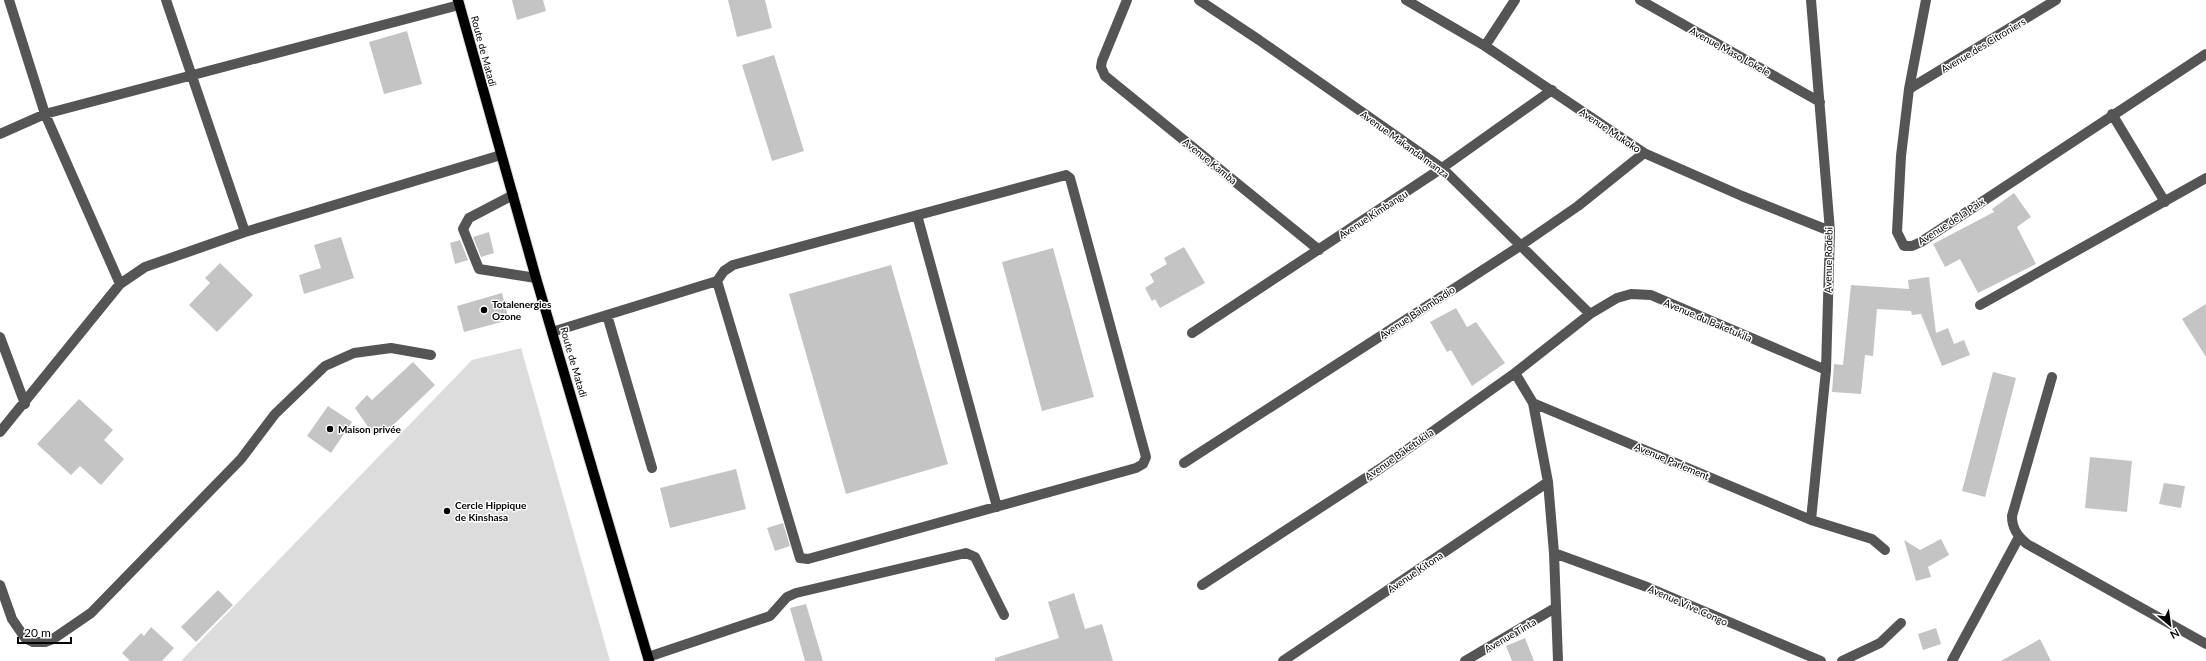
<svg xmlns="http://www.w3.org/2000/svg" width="2206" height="661" font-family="Lato,sans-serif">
<rect width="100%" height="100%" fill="#fff"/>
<path fill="#dcdcdc" d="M521 348 610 661H181L472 360Z"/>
<path fill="#c4c4c4" d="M512 0H543L546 11 517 20Z
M728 0H765L772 28 737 37Z
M407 31 422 84 384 94 369 42Z
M774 55 804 151 772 161 742 65Z
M2014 193 2031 217 2017 227 2036 264 1978 293 1960 259 1945 267 1933 244 1994 212 1992 209Z
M489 232 494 253 481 257 473 237Z
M341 237 354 278 304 294 299 275 321 268 314 245Z
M460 240 468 260 455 264 450 243Z
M1184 247 1205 283 1160 308 1155 299 1152 301 1145 288 1154 282 1150 274 1167 264 1164 258Z
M1053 248 1094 397 1042 411 1002 262Z
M220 263 253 295 217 332 189 305 210 283 205 278Z
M891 265 948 464 846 494 789 294Z
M1929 277 1936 333 1948 328 1954 344 1964 340 1970 355 1942 366 1921 314 1912 315 1911 311 1877 309 1873 356 1865 355 1861 394 1832 392 1834 364 1843 365 1851 285 1909 289 1908 280Z
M502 293 509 320 464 332 457 306Z
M2206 304V357L2182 319Z
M1456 308 1467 327 1476 322 1505 363 1472 386 1451 350 1447 352 1430 322Z
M413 362 435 385 390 428 375 437 355 408 367 395 372 400Z
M1993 372 2016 378 1985 497 1962 491Z
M79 399 113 430 104 440 124 459 101 485 80 466 71 475 37 444Z
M328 406 352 422 331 453 307 436Z
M2090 457 2132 461 2127 512 2085 508Z
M736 469 746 509 670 528 660 488Z
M2164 483 2185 486 2181 508 2159 504Z
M783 523 790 546 775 551 767 528Z
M1941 539 1949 555 1928 567 1931 577 1916 581 1904 540 1920 550Z
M218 590 233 605 196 642 181 627Z
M1074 593 1085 629 1102 624 1113 661H995V658L1059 638 1048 602Z
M806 604 823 661H805L790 608Z
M151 627 174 648 162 661H130L122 653 141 633 144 636Z
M1936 628 1941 644 1923 650 1918 634Z
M1525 638 1534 661H1512L1506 646Z
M2040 639 2051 661H2001Z"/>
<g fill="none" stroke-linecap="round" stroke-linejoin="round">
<g stroke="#dbdbdb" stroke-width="12">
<path id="major" d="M458 0 536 278 649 661"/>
</g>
<path stroke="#555" stroke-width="10" d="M9 0 45 114 120 284
M166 0 245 232
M1127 0 1102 61 1101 67 1105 76 1319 250
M1199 0 1259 40 1442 168 1590 314
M1406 0 1485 46 1644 153 1742 196 1830 231
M1640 0 1820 102
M1926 0 1909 89 1901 156 1897 232 1904 246H1912L1921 242 2206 54
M1485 46 1515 0
M1909 89 2056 0
M2112 114 2165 202
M0 134 45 114 459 5
M513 195 469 218 463 229 479 269 536 278
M917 215 997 507
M1980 305 2206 178
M607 315 652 468
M552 332 717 281 724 271 733 265 1066 175 1070 178 1146 457 1143 464 1136 468 808 559 800 558 717 281
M1192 333 1442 168 1552 90
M0 337 25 404
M1515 373 1533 403 1548 482 1554 553 1558 661
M2052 377 2012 516C2012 528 2017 536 2027 544L2206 644
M1533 403 1811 520 1872 539 1885 550
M0 432 120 284 145 267 245 232 501 155
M1184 463 1520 246 1578 206 1644 153
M1811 520 1826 370 1830 231 1811 0
M1554 553 1647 587 1821 661
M0 585 12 619 25 638 33 642H45L53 639 91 613 241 459 275 414 325 366 354 353 391 348 431 355
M1202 585 1381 468 1515 373 1590 314 1617 298 1631 294 1651 295 1826 370
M648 657 770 616 787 597 796 593 966 553 975 557 1004 615
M1283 661 1548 482
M1465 661 1555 608
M1842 661 1880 643 1901 623
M1952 661 2019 537"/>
<use href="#major" stroke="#000" stroke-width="10"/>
</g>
<g fill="#000" stroke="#fff" stroke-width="1.5">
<circle cx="484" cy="310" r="4"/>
<circle cx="330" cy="429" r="4"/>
<circle cx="447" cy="511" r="4"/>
</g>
<g text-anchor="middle" stroke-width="3" stroke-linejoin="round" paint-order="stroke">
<g font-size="10" fill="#000" stroke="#fff">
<text transform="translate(1983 45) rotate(-31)" y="4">Avenue des Citroniers</text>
<text transform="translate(484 51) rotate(75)" y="4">Route de Matadi</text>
<text transform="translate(1730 51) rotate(29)" y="4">Avenue Maso Lokele</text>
<text transform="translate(1610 130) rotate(34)" y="4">Avenue Mukoko</text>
<text transform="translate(1405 144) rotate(36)" y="4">Avenue Makanda manza</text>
<text transform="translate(1210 161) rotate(39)" y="4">Avenue Kamba</text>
<text transform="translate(1373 214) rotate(-33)" y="4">Avenue Kimbangu</text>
<text transform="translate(1951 221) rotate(-33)" y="4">Avenue de la Paix</text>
<text transform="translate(1828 260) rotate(-89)" y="4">Avenue Rodebi</text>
<text transform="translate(1417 312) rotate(-33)" y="4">Avenue Balombadio</text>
<text transform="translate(1708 320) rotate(23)" y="4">Avenue du Baketukila</text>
<text transform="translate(574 362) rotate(74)" y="4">Route de Matadi</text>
<text transform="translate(1399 454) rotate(-35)" y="4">Avenue Baketukila</text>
<text transform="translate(1672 461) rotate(23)" y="4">Avenue Parlement</text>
<text transform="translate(1415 572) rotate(-34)" y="4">Avenue Kitona</text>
<text transform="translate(1688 605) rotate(24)" y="4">Avenue Vive Congo</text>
<text transform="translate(1510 635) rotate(-30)" y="4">Avenue Tinta</text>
</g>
<g font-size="10" font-weight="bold" fill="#000" stroke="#fff" text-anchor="start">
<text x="492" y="308">Totalenergies<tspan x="492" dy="12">Ozone</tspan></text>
<text x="338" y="433">Maison privée</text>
<text x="455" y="509">Cercle Hippique<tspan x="455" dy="12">de Kinshasa</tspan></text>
</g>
</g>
<g transform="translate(2170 625) rotate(151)" stroke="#ffffff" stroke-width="3" paint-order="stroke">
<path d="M0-3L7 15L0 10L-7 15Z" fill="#000000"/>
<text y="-6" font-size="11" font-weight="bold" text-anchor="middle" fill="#000000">N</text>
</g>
<path d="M18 637v6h53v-6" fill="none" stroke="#000000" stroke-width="2"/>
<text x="24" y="637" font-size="12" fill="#000000" stroke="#ffffff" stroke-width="3" paint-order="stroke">20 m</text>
</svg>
